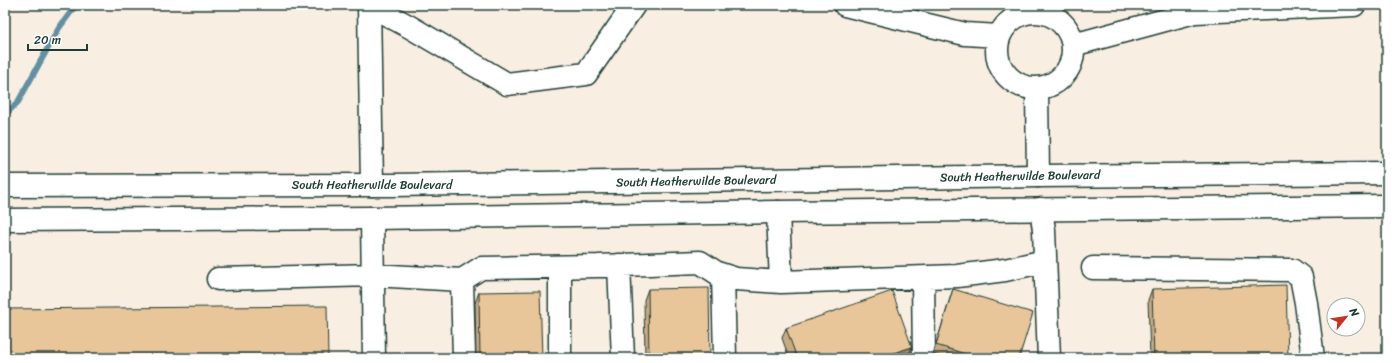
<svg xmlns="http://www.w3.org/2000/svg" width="1392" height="363" font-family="Sriracha,sans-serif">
<rect width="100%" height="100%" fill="#f8eee1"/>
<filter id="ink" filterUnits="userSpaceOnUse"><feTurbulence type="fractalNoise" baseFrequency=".025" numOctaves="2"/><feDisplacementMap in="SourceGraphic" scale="8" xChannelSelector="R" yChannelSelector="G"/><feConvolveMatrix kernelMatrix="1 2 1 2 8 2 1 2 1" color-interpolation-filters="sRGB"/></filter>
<g filter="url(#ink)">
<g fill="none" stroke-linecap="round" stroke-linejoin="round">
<path stroke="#638fa4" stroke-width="6" d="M5 115 18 102 59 28 76 5"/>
<g stroke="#1f3d34" stroke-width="25">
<path id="minor" d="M369 5 410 27 507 84 586 74 634 5
M369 5 372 185
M845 5 965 34 999 36
M997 50a38 38 0 1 1 76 0a38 38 0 1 1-76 0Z
M1073 45 1195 12 1354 5
M1037 89 1038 176
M1041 209 1044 230 1049 358
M778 212 781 282 957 276 1005 270 1045 261
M372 218 374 358
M619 265 623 358
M560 267V358
M1093 268 1292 270 1301 277 1306 303 1313 358
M723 275 725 358
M923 278 924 358
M218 279 373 275 462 280 464 358
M462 280 481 268 598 266 700 262 717 273 736 279 781 282"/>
</g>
<g stroke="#1f3d34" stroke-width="25">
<path id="major" d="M5 186 392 185 1038 176 1387 173
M5 220 372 218 778 212 1387 206"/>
</g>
<use href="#minor" stroke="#fff" stroke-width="22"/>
<use href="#major" stroke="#fff" stroke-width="22"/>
</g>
<path fill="#c8a984" stroke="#1f3d34" d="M648 289 710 358H645L644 300Z
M953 289 1019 358H946L933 354 950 298Z
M1152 289 1288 358H1150L1148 300Z
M479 292 542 358H476L475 303Z
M786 328 912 347 908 357 905 358H789L782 338Z"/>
<path fill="#a38a6c" stroke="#1f3d34" d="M912 347 908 357 905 358H878Z"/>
<path fill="#e9c59a" stroke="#1f3d34" d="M1286 285 1288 358H1154L1152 289Z
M709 288 710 358H649L648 289Z
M953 289 1033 313 1019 358H979L936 345Z
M540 291 542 358H480L479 292Z
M892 291 912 347 878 358H797L786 328Z
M327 306 328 358H5V309Z"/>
</g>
<g text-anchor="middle" stroke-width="3" stroke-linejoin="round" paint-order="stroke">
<g font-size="12" fill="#1f3d34" stroke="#fff">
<text transform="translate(1020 176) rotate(-1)" y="4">South Heatherwilde Boulevard</text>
<text transform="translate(696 181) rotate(-1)" y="4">South Heatherwilde Boulevard</text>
<text x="372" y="189">South Heatherwilde Boulevard</text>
</g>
</g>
<rect width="1392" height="363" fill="none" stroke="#fff" stroke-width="20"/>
<rect x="10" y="10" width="1372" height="343" fill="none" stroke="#1f3d34" stroke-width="1.5" filter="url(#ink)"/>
<g transform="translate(1346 317) rotate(60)"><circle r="19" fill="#ffffff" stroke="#a5b1ae"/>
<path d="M0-3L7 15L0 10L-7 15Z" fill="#c8321e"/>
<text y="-6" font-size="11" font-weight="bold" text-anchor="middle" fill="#1f3d34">N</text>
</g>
<path d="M28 44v6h59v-6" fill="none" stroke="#1f3d34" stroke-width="2"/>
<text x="34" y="44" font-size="12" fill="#1f3d34" stroke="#ffffff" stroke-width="3" paint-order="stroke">20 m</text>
</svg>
